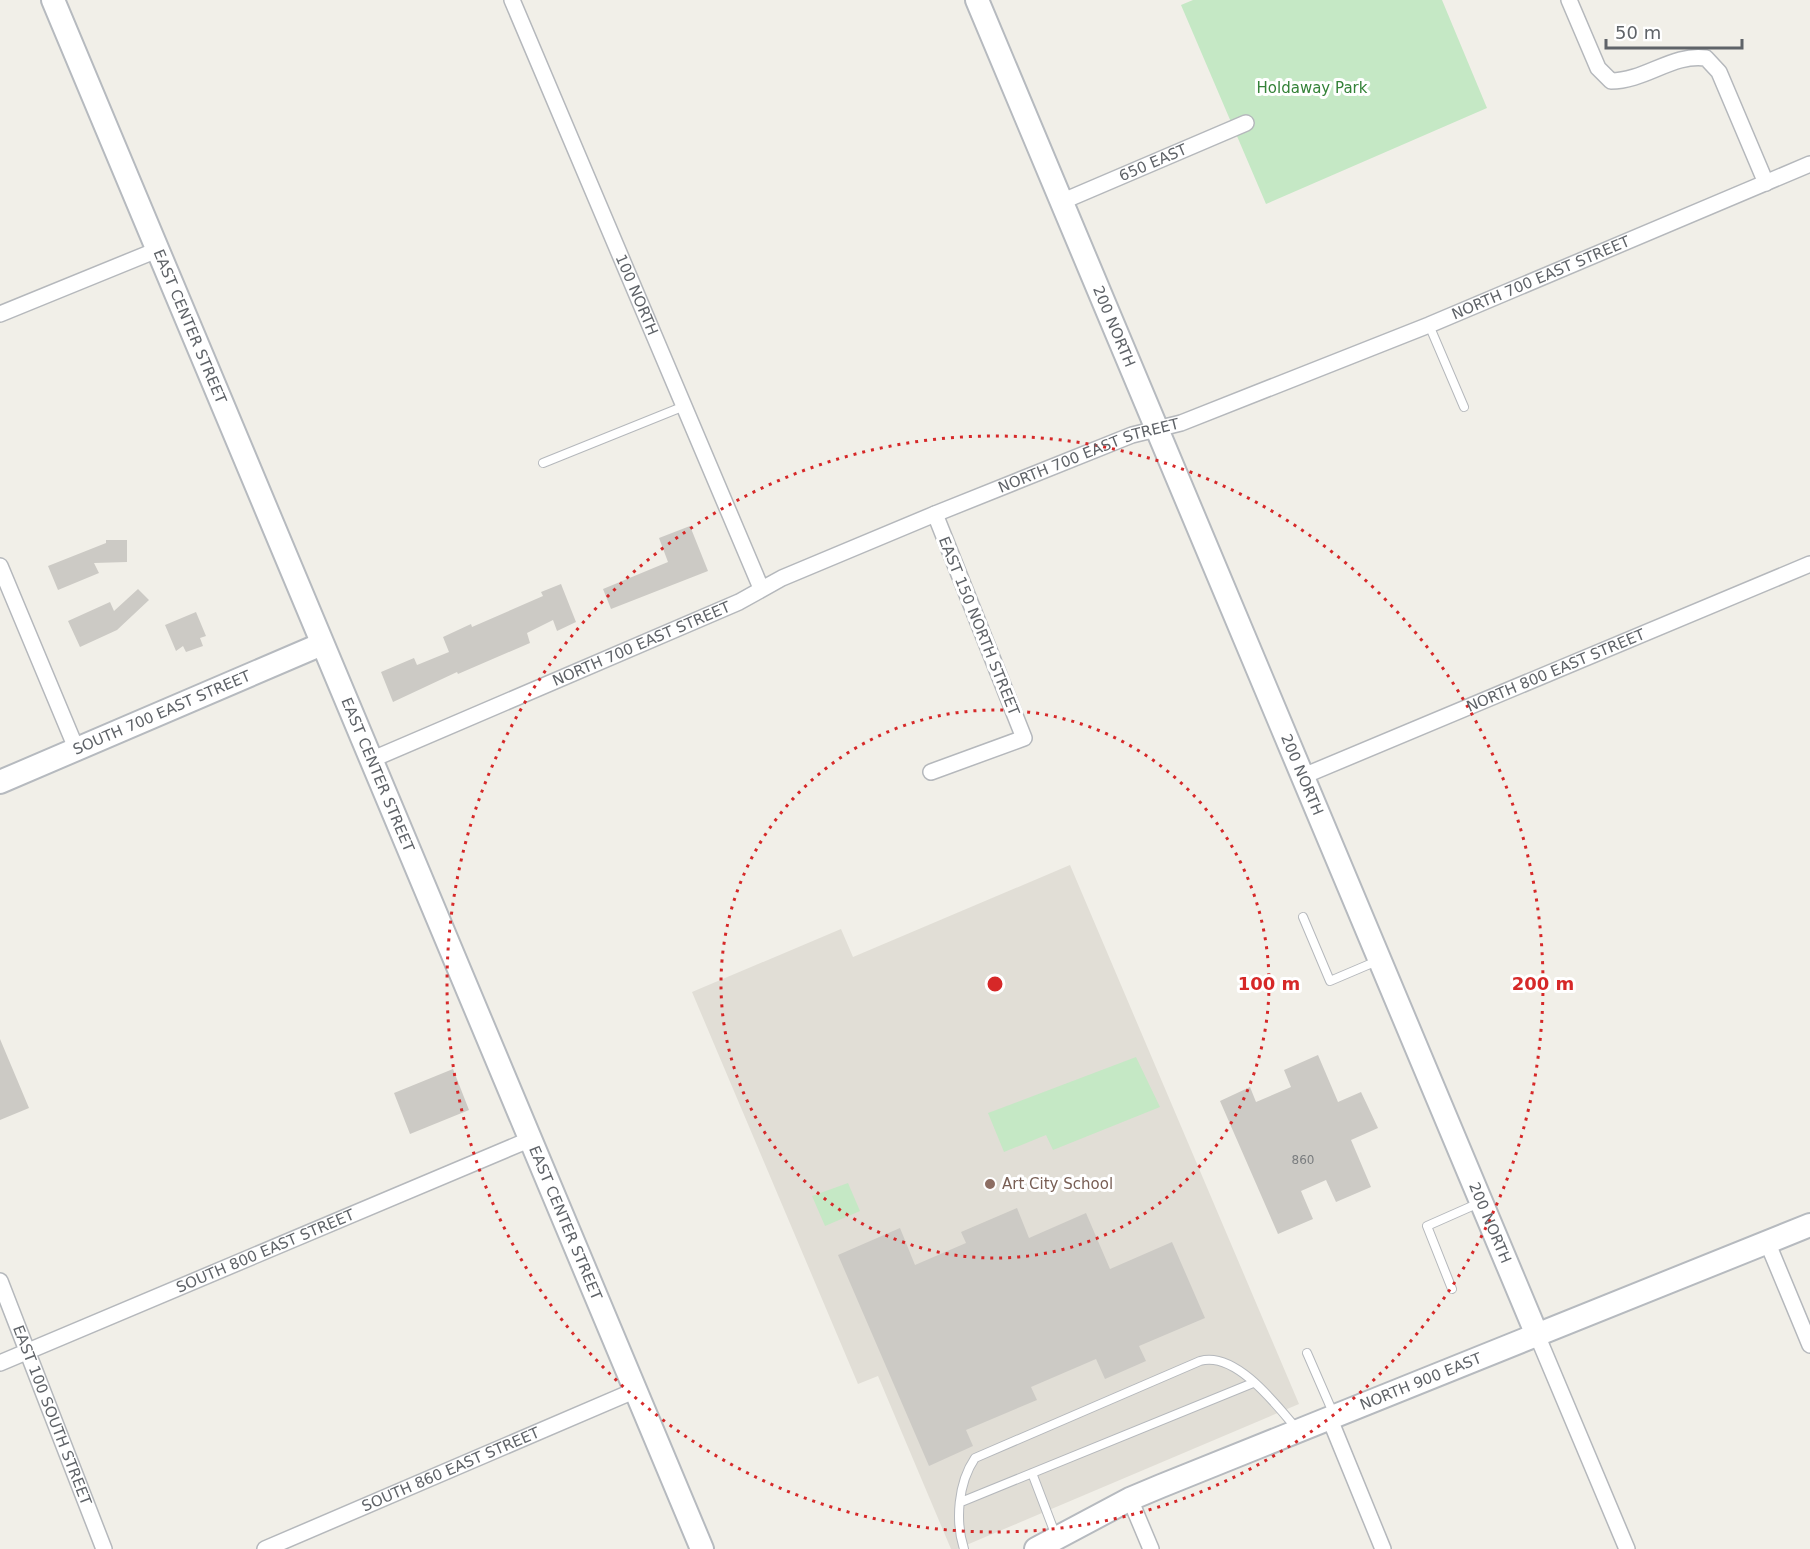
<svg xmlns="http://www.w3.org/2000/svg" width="1810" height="1549" font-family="'DejaVu Sans',sans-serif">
<rect width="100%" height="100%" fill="#f1efe8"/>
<path fill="#e1ded6" d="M1070 865 1299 1404 957 1549H951L878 1376 858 1384 692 992 841 929 853 957Z"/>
<path fill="#c5e8c5" d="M1193 0H1442L1487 108 1266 204 1181 5Z
M1136 1057 1160 1107 1053 1150 1046 1135 1004 1152 988 1113Z
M848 1183 860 1211 825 1226 812 1196Z"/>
<path fill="#cccac5" d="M690 526 708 571 611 609 603 589 668 562 659 538Z
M106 540H127V562L94 563 99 573 58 590 48 566 106 543Z
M561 584 576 622 557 631 553 620 527 633 530 643 458 674 457 672 393 702 381 672 414 658 417 665 449 652 443 637 471 624 472 627 543 596 541 592Z
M138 589 149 600 117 630 80 647 68 621 110 602 114 611Z
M196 612 206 636 200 638 203 646 186 652 183 646 176 651 165 625Z
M0 1039 29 1108 0 1120Z
M1318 1055 1338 1102 1361 1092 1378 1128 1351 1140 1371 1187 1336 1202 1326 1180 1301 1191 1313 1219 1278 1234 1220 1101 1250 1087 1256 1102 1291 1087 1284 1070Z
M453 1069 469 1110 410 1134 394 1093Z
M1017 1208 1029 1238 1086 1213 1110 1269 1172 1242 1205 1318 1139 1346 1146 1361 1105 1379 1096 1359 1031 1387 1037 1400 966 1430 973 1446 929 1466 838 1255 900 1228 915 1265 966 1243 961 1232Z"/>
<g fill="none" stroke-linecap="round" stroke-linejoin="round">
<g stroke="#b5b8bc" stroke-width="10">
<path id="lane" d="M1429 325 1464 407
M543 463 682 407
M1303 917 1330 981 1377 961
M1452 1289 1427 1226 1479 1203
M1307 1353 1334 1415
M1032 1473 1056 1536
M961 1502 1253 1383
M964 1549C955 1521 958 1483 975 1458L1200 1361C1235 1351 1275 1403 1296 1428"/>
</g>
<g stroke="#b5b8bc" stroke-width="18">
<g id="street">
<path id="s1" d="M512 0 761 588"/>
<path d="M1569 0 1598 68 1611 81C1645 81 1673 53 1706 58L1719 72 1766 183"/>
<path id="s2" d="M1061 202 1246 123"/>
<path d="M0 314 157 250"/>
<path d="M0 566 76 748"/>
<path id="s3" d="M373 759 739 602 782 578 935 514 1132 435 1181 423 1429 325 1810 164"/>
<path d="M931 772 1024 738 935 514"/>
<path id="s4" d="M1301 777 1810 564"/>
<path d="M1768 1244 1810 1345"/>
<path id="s5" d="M0 1281 104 1549"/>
<path d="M1537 1335 1627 1549"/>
<path id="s6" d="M0 1363 531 1139"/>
<path d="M1329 1417 1383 1549"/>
<path d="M1130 1499 1151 1549"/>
<path id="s7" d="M265 1549 636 1390"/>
</g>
</g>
<g stroke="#b6babf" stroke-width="26">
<g id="secondary">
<path id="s8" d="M53 0 702 1549"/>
<path id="s9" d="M977 0 1537 1335"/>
<path id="s10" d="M0 782 322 644"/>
<path id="s11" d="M1036 1549 1130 1499 1161 1486 1810 1225"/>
</g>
</g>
<use href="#lane" stroke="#fff" stroke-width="8"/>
<use href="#street" stroke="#fff" stroke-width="15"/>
<use href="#secondary" stroke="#fff" stroke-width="22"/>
</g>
<g fill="none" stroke="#d62828" stroke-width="3" stroke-dasharray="3 6">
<circle cx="995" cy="984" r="274"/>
<circle cx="995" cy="984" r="548"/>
</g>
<circle fill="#8d6e63" stroke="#fff" stroke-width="2" cx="990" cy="1184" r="6"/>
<g text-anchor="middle" stroke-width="6" stroke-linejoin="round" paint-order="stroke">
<g font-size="12" fill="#7a7d7f">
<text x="1303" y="1164">860</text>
</g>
<g font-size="15" fill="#348238" stroke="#fff">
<text x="1312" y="93">Holdaway Park</text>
</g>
<g font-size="15" fill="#5f6368" stroke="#fff">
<text dy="5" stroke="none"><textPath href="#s2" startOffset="100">650 EAST</textPath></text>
<text dy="5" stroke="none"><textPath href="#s3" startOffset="1264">NORTH 700 EAST STREET</textPath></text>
<text dy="5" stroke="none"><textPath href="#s1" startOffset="320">100 NORTH</textPath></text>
<text dy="5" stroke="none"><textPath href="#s8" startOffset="354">EAST CENTER STREET</textPath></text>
<text dy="5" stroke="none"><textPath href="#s9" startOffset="354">200 NORTH</textPath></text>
<text dy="5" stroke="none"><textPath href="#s3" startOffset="778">NORTH 700 EAST STREET</textPath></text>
<text transform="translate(979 626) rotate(68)" y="5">EAST 150 NORTH STREET</text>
<text dy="5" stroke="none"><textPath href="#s3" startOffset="292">NORTH 700 EAST STREET</textPath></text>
<text dy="5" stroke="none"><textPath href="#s4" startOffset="276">NORTH 800 EAST STREET</textPath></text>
<text dy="5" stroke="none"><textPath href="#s10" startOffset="176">SOUTH 700 EAST STREET</textPath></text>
<text dy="5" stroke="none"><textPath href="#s8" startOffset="840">EAST CENTER STREET</textPath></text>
<text dy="5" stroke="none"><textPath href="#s9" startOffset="840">200 NORTH</textPath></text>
<text dy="5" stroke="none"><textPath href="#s8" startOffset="1326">EAST CENTER STREET</textPath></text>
<text dy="5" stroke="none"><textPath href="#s9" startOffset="1326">200 NORTH</textPath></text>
<text dy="5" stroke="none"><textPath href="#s6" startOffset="288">SOUTH 800 EAST STREET</textPath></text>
<text dy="5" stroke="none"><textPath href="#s11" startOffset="420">NORTH 900 EAST</textPath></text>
<text dy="5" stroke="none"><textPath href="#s5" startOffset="144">EAST 100 SOUTH STREET</textPath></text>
<text dy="5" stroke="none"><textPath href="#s7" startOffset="202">SOUTH 860 EAST STREET</textPath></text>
</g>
<g font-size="15" fill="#785e54" stroke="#fff" text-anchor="start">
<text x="1002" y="1189">Art City School</text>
</g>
</g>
<circle cx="995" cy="984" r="9" fill="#d62828" stroke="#fff" stroke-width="3"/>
<g font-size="18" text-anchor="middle" font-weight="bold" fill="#d62828" stroke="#fff" stroke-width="6" stroke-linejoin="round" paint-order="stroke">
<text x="1269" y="990">100 m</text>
<text x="1543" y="990">200 m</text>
</g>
<path d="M1606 39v9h136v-9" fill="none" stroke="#5f6368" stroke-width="3"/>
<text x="1615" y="39" font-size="18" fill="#5f6368" stroke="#ffffff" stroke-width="4.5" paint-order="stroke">50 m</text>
</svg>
